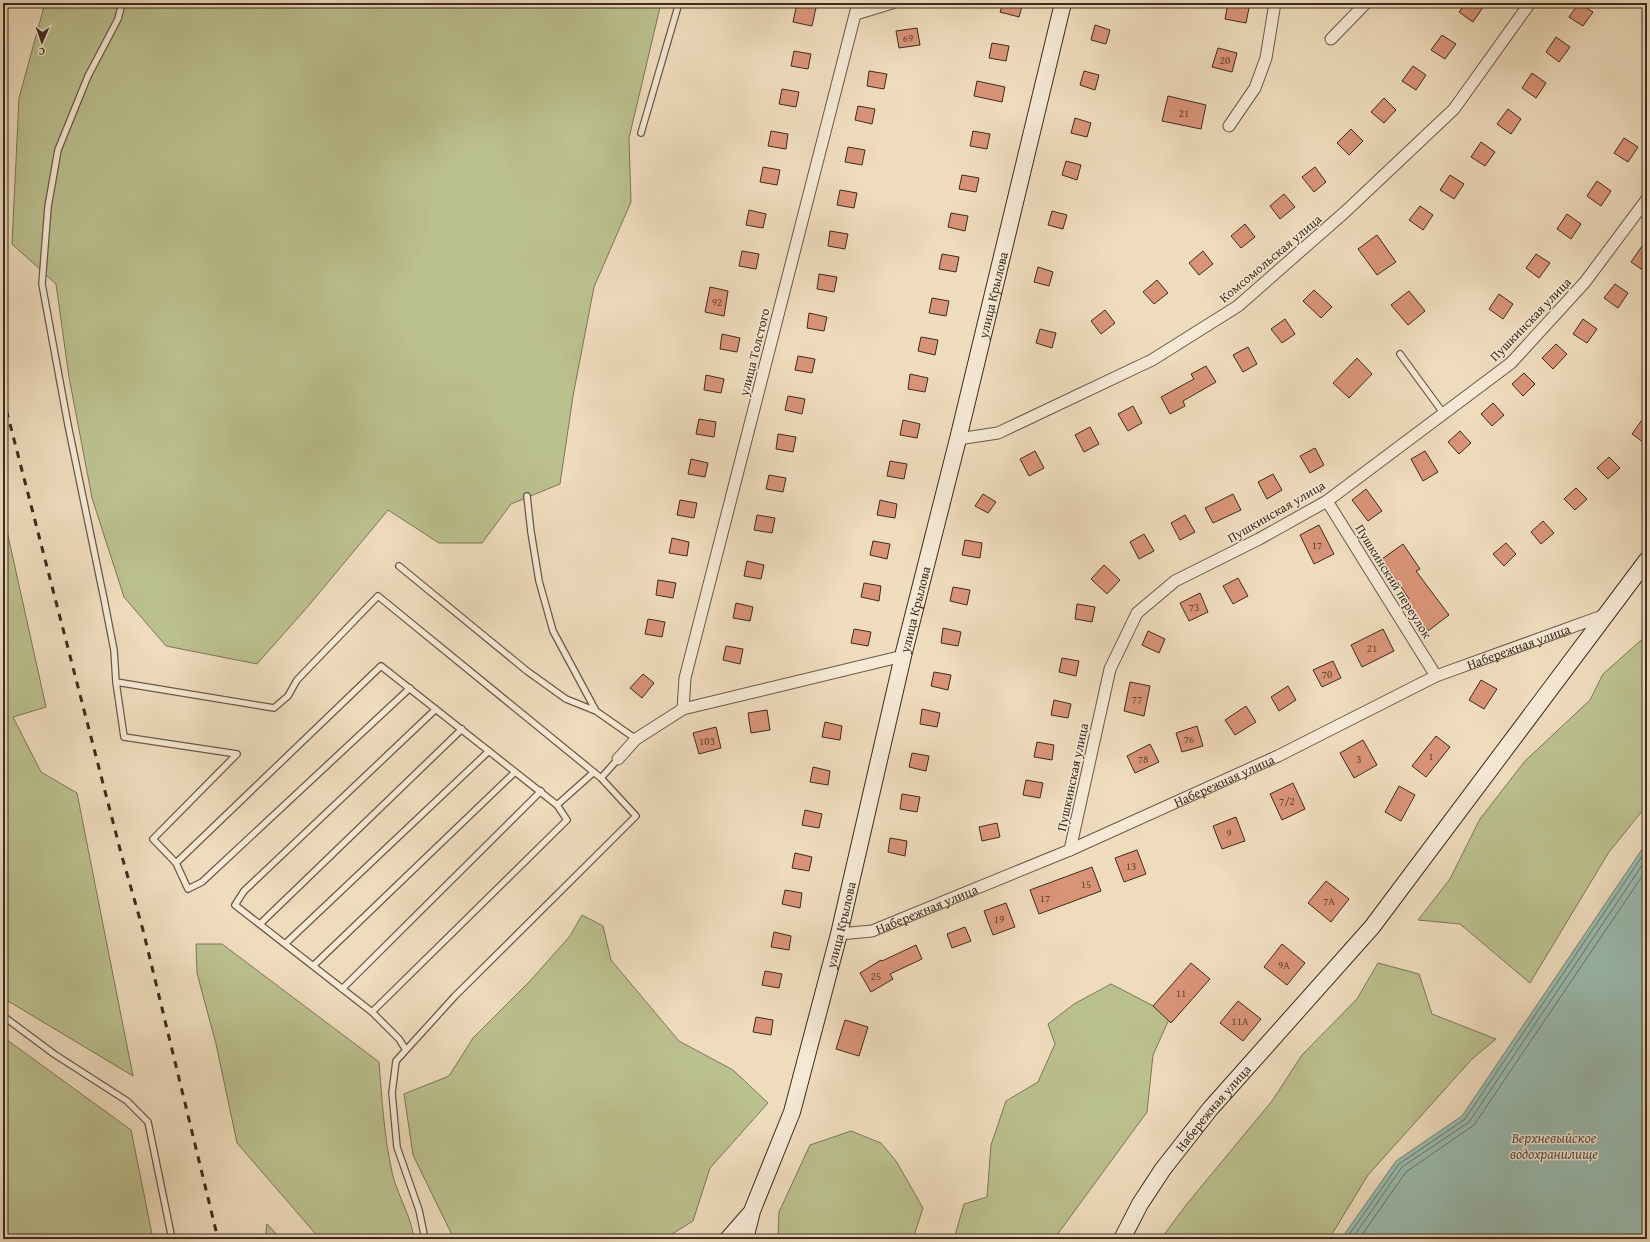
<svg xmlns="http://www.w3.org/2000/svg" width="1650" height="1242" font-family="'Gentium Book Plus',serif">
<rect width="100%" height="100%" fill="#efdcbd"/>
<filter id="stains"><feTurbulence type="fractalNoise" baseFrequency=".005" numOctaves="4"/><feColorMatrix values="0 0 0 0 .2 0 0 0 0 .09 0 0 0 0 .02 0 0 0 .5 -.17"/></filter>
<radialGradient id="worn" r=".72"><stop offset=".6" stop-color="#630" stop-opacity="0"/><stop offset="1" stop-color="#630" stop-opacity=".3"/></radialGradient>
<path fill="#bbc08f" stroke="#7c7657" d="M45 3H661L629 138 631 202 594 287 573 396 560 484 511 504 482 543H439L388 510 310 604 257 664 166 646 124 597 92 498 69 377 56 284 12 244 19 98Z
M3 513 46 707 13 717 41 772 77 793 133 1076 3 998Z
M1647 635V805L1609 852 1530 983 1460 924 1418 920 1450 879 1480 819 1525 761 1590 700 1603 674Z
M582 915 603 926 611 960 679 1041 733 1070 768 1103 710 1168 693 1221 664 1239H454L413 1155 404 1094 449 1076 473 1038 530 981 570 936Z
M196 944H222L379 1062C382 1099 384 1136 392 1172 397 1195 411 1215 414 1239H320L237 1143 216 1044 197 973Z
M1378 963 1419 974 1432 1014 1496 1039 1472 1059 1368 1175 1329 1239H1161L1186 1205 1272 1101 1302 1055 1357 999Z
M1111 984 1171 1015 1153 1055 1147 1112 1054 1239H954L964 1204 987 1197 991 1145 1006 1101 1038 1082 1055 1044 1048 1024 1074 1004Z
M3 1037 131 1130 153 1239H3Z
M851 1131 881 1143 896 1161 923 1208 913 1239H778L779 1212 810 1145Z
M267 1224 281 1239H265Z"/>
<path fill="#9abcb1" stroke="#748277" d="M1647 842V1239H1341L1396 1161 1462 1116Z"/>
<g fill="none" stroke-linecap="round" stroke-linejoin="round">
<path stroke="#6b7468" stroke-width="1" d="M1346 1239 1399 1164 1465 1119 1647 849
M1352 1239 1402 1167 1469 1122 1647 858
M1359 1239 1406 1172 1474 1125 1647 869"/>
</g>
<path fill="#d99478" stroke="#3c2c1f" d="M797 3H817L812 26 793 22Z
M1003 3H1023L1019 17 1000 12Z
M1228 3H1250L1246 23 1225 19Z
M1466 3H1477L1483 7 1473 22 1459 12Z
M1579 3 1593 12 1583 26 1569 17Z
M1095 25 1110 30 1106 44 1091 40Z
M917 28 920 45 899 48 896 31Z
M1442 35 1456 44 1445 59 1431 50Z
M1556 37 1570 47 1559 62 1546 52Z
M992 43 1009 46 1006 61 989 58Z
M1218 48 1237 53 1232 72 1212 67Z
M794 51 811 54 808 69 791 66Z
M1413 66 1426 75 1416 90 1402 81Z
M869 71 887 74 884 89 867 86Z
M1084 71 1099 75 1095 90 1080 85Z
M1532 73 1546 83 1536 98 1522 88Z
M977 81 1005 87 1002 102 974 96Z
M782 89 799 92 796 107 779 104Z
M1168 96 1206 105 1201 129 1162 121Z
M1384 98 1396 110 1384 123 1371 112Z
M858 106 875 109 872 124 855 120Z
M1508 109 1521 119 1511 134 1497 124Z
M1075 118 1091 123 1087 137 1071 133Z
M1351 129 1363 141 1349 155 1337 143Z
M771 131 788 134 786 149 768 146Z
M973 131 990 134 987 149 970 146Z
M1624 138 1638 147 1628 162 1614 153Z
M1481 142 1495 152 1485 166 1471 157Z
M848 147 865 150 862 165 845 162Z
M1066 161 1081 165 1077 180 1062 175Z
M763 167 780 170 777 185 760 182Z
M1315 167 1326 182 1314 192 1302 177Z
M962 175 979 178 976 192 959 189Z
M1450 175 1464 184 1454 199 1440 190Z
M1597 181 1611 191 1601 206 1587 196Z
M840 190 857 193 854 208 837 205Z
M1284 194 1295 207 1280 219 1270 206Z
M1420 206 1433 215 1423 230 1409 220Z
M749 210 766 214 763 228 746 225Z
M1052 211 1067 215 1063 229 1048 225Z
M951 213 968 216 965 231 948 227Z
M1567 214 1581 224 1571 239 1557 229Z
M1245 224 1255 237 1241 248 1231 236Z
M830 231 848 234 845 249 828 246Z
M1377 235 1396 262 1377 275 1358 249Z
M1647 239V273L1631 262Z
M742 251 759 254 756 269 739 266Z
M1203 251 1213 264 1199 275 1189 263Z
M942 254 959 257 956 272 939 269Z
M1536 254 1550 263 1539 278 1526 268Z
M1038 267 1053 272 1049 286 1034 282Z
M819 274 837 277 834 292 817 289Z
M1157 280 1168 293 1154 304 1143 292Z
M1615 284 1628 293 1618 308 1604 298Z
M710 287 728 291 724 316 705 312Z
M1314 290 1332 307 1321 318 1303 301Z
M1409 291 1425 311 1408 325 1391 305Z
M1499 294 1513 304 1503 319 1489 309Z
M932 298 949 301 946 316 929 313Z
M1105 310 1115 323 1101 334 1091 321Z
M809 313 827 317 824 331 807 328Z
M1285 319 1295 334 1282 343 1271 329Z
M1583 319 1597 329 1587 343 1573 334Z
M1040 329 1056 333 1052 348 1036 343Z
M722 334 740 338 737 352 720 349Z
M921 337 938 340 935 355 918 351Z
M1556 344 1567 354 1553 369 1542 358Z
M1248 347 1257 364 1243 372 1233 355Z
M798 356 815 359 812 373 795 370Z
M1357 358 1372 374 1349 398 1333 383Z
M1206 366 1216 382 1183 401 1185 406 1170 414 1161 397 1194 379 1191 374Z
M1524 373 1535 384 1523 396 1512 384Z
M910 374 928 378 925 392 908 389Z
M706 375 724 379 721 393 704 390Z
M788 396 805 399 802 414 785 410Z
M1493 403 1504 415 1492 426 1481 414Z
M1133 406 1142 423 1128 431 1118 414Z
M1647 413V445L1632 434Z
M699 419 716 422 714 437 696 434Z
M903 420 920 424 917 438 900 435Z
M1090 427 1099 444 1084 452 1075 435Z
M1460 431 1471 443 1459 454 1448 442Z
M778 434 796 437 793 452 776 449Z
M1315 448 1324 465 1310 473 1300 456Z
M1035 451 1044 468 1029 476 1020 459Z
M1425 451 1438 472 1423 481 1411 459Z
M1609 457 1620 468 1608 479 1597 468Z
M691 459 708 463 705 477 688 474Z
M890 461 907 464 904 479 887 476Z
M1273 474 1282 490 1267 499 1258 482Z
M769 475 786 478 783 492 766 489Z
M1576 488 1587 499 1575 510 1564 499Z
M1366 489 1382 511 1368 521 1352 500Z
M983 494 996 502 988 513 975 506Z
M1233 494 1241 510 1213 523 1205 508Z
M680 500 697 503 694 518 677 515Z
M880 500 897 504 895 518 877 515Z
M757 515 775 518 772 533 754 530Z
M1185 515 1195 532 1180 540 1171 523Z
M1543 521 1554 533 1541 544 1531 532Z
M1319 525 1334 554 1314 564 1300 535Z
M1144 534 1154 551 1139 559 1130 542Z
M672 538 689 542 687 556 669 553Z
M965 540 982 543 980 558 962 555Z
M873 541 890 544 887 559 870 555Z
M1506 543 1516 554 1504 566 1493 554Z
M1403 544 1420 569 1416 571 1449 615 1428 631 1406 601 1409 599 1382 559Z
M747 561 764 565 761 579 744 576Z
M1104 565 1120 580 1107 594 1091 579Z
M1238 578 1248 596 1233 604 1223 586Z
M658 580 676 583 673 598 656 595Z
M864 583 881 586 879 601 861 597Z
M953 587 970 590 967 605 950 601Z
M1200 593 1208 612 1189 621 1180 603Z
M736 603 753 607 750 621 733 618Z
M1077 604 1095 607 1092 622 1075 619Z
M648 619 665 622 662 637 645 634Z
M943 628 961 632 958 646 941 643Z
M854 629 871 632 868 646 851 643Z
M1383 629 1394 651 1362 667 1351 645Z
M1148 631 1165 639 1159 653 1142 645Z
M726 646 743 649 740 664 723 660Z
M1062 658 1079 661 1076 676 1059 672Z
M1333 661 1341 678 1322 687 1313 670Z
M934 672 951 675 948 690 931 686Z
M643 674 654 683 642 698 630 688Z
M1481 680 1497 689 1484 709 1469 700Z
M1130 682 1150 686 1144 716 1124 711Z
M1288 686 1296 700 1279 711 1271 697Z
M1054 700 1071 704 1068 718 1051 715Z
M1246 706 1256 722 1235 735 1225 720Z
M922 709 940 713 937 727 920 724Z
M767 710 770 730 751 733 748 713Z
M825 722 842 726 840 740 822 737Z
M1197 726 1203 746 1182 752 1176 733Z
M716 727 721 748 699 754 693 733Z
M1436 736 1450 747 1426 777 1412 766Z
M1363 740 1377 765 1354 778 1340 753Z
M1037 742 1054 745 1052 760 1034 757Z
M1150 744 1159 762 1135 773 1127 756Z
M912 753 929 756 926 771 909 767Z
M813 767 830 771 828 785 810 782Z
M1026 780 1043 783 1040 798 1023 795Z
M1293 783 1305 809 1282 820 1270 794Z
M1399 786 1415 795 1401 821 1385 812Z
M902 794 920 797 917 812 900 809Z
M805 810 822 814 819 828 802 825Z
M1236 817 1245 841 1222 849 1213 826Z
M997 823 1000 837 982 841 979 827Z
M890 838 907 841 905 856 888 852Z
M1137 850 1146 874 1124 882 1115 858Z
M795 853 812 857 809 871 792 868Z
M1092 867 1101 891 1039 914 1030 890Z
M1326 881 1349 899 1331 922 1308 903Z
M785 890 802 893 800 908 782 904Z
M1006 903 1015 927 993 935 984 911Z
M965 927 971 941 952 948 947 934Z
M774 932 791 936 789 950 771 947Z
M1282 944 1305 963 1287 985 1264 967Z
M916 945 922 959 890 974 893 979 871 992 860 973 881 960 882 961Z
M1191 963 1210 979 1171 1023 1153 1006Z
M765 971 782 974 779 988 762 985Z
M1238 1001 1261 1019 1243 1041 1220 1023Z
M756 1017 773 1020 771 1035 753 1032Z
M845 1020 868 1027 859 1056 836 1049Z"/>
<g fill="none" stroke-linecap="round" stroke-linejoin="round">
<g stroke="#695846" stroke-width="8">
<path id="lane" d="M122 3 118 19 88 76 58 150 48 207 42 284 68 425 104 599 114 650 116 682 124 737 237 754 153 839 176 863 188 889 202 882 410 688
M641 133 679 3
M1400 354 1444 414
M527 496 531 532 539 581 553 631 596 711 636 739
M399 566 527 671 566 699 596 711
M116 682 274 708 288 696 297 680 378 596 601 778 618 759
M176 863 381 666 557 805 594 772
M260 924 462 729
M285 944 489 751
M313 966 515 772
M342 989 541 791
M372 1012 567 820 557 805
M3 1016 54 1054 127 1101 148 1122 172 1239
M406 1050 455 996 636 816 601 778
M425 1239 419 1210 397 1147 392 1093 396 1061 406 1050 399 1039 372 1012 235 905 244 891 436 709"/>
</g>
<g stroke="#695846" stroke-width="13">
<g id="street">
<path d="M856 14 892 3"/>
<path d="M1331 39 1366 3"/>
<path d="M1229 126 1255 88 1266 58 1275 3"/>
<path d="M958 439 998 433 1152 360 1238 306 1345 212 1454 109 1530 3"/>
<path d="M1327 501 1436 676"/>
<path d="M683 709 685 678 858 3"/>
<path d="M618 759 636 739 683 709 903 656"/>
<path d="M1070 850 1110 669 1137 613 1175 581 1259 539 1327 501 1511 363 1585 282 1647 199"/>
<path id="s1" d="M839 934 872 931 1070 850 1278 756 1436 676 1605 615"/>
</g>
</g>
<g stroke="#3c2c1f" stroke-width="18">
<g id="secondary">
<path d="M728 1239 749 1215"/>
<path id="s2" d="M745 1239 752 1211 792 1112 839 934 903 656 958 439 1063 3"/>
<path id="s3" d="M1122 1239 1140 1204 1163 1169 1210 1109 1372 927 1647 560"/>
</g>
</g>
<use href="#lane" stroke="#f5e8d4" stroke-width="5.5"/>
<use href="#street" stroke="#f5e8d4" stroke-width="11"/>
<use href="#secondary" stroke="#f5e8d4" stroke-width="16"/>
<path stroke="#3c2c1f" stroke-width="3" stroke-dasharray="7 7" stroke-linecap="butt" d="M3 397 121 853 143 930 218 1239"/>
</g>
<g text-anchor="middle" stroke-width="3" stroke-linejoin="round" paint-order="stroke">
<g font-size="11" fill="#634635">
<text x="908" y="42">69</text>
<text x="1225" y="64">20</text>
<text x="1184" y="117">21</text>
<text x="717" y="306">92</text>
<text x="1317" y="549">17</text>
<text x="1194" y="611">73</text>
<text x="1372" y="652">21</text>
<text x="1327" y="678">70</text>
<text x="1137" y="703">77</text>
<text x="1189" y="743">76</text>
<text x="707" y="745">103</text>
<text x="1431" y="760">1</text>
<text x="1143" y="763">78</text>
<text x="1359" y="763">3</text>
<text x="1287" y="805">7/2</text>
<text x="1229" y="837">9</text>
<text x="1131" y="870">13</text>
<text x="1086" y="888">15</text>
<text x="1045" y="902">17</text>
<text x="1329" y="905">7А</text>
<text x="999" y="923">19</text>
<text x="1284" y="969">9А</text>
<text x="876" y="980">25</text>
<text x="1181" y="997">11</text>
<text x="1240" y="1025">11А</text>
</g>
<g font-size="13" fill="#3c2c1f" stroke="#f5e8d4">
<text transform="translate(1270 258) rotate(-40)" y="5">Комсомольская улица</text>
<text dy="5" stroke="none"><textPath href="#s2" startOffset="977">улица Крылова</textPath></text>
<text transform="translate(1530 319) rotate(-46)" y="5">Пушкинская улица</text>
<text transform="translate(754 352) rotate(-76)" y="5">улица Толстого</text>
<text transform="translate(1276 511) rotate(-30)" y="5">Пушкинская улица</text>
<text transform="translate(1394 581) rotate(58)" y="5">Пушкинский переулок</text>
<text dy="5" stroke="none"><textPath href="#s2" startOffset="653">улица Крылова</textPath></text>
<text dy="5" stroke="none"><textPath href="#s1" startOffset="740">Набережная улица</textPath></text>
<text transform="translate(1072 777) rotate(-78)" y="5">Пушкинская улица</text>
<text dy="5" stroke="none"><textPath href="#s1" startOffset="416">Набережная улица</textPath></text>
<text dy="5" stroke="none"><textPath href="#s1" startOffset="92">Набережная улица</textPath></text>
<text dy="5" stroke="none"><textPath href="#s2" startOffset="329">улица Крылова</textPath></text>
<text dy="5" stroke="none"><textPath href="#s3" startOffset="160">Набережная улица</textPath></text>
</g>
<g font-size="14" font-style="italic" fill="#545044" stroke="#f5e8d4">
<text x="1554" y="1143">Верхневыйское<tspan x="1554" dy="16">водохранилище</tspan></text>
</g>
</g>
<rect width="1650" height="1242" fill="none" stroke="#efdcbd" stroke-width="16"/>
<rect x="4" y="4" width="1642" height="1234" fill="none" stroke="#3c2c1f" stroke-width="2"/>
<rect x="8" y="8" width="1634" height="1226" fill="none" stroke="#3c2c1f"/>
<g transform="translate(42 42) rotate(182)" stroke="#f5e8d4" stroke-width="3" paint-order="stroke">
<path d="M0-3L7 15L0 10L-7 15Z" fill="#3c2c1f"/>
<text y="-6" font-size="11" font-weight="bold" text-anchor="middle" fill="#3c2c1f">С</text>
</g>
<rect width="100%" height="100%" filter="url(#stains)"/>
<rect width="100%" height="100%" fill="url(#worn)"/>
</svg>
